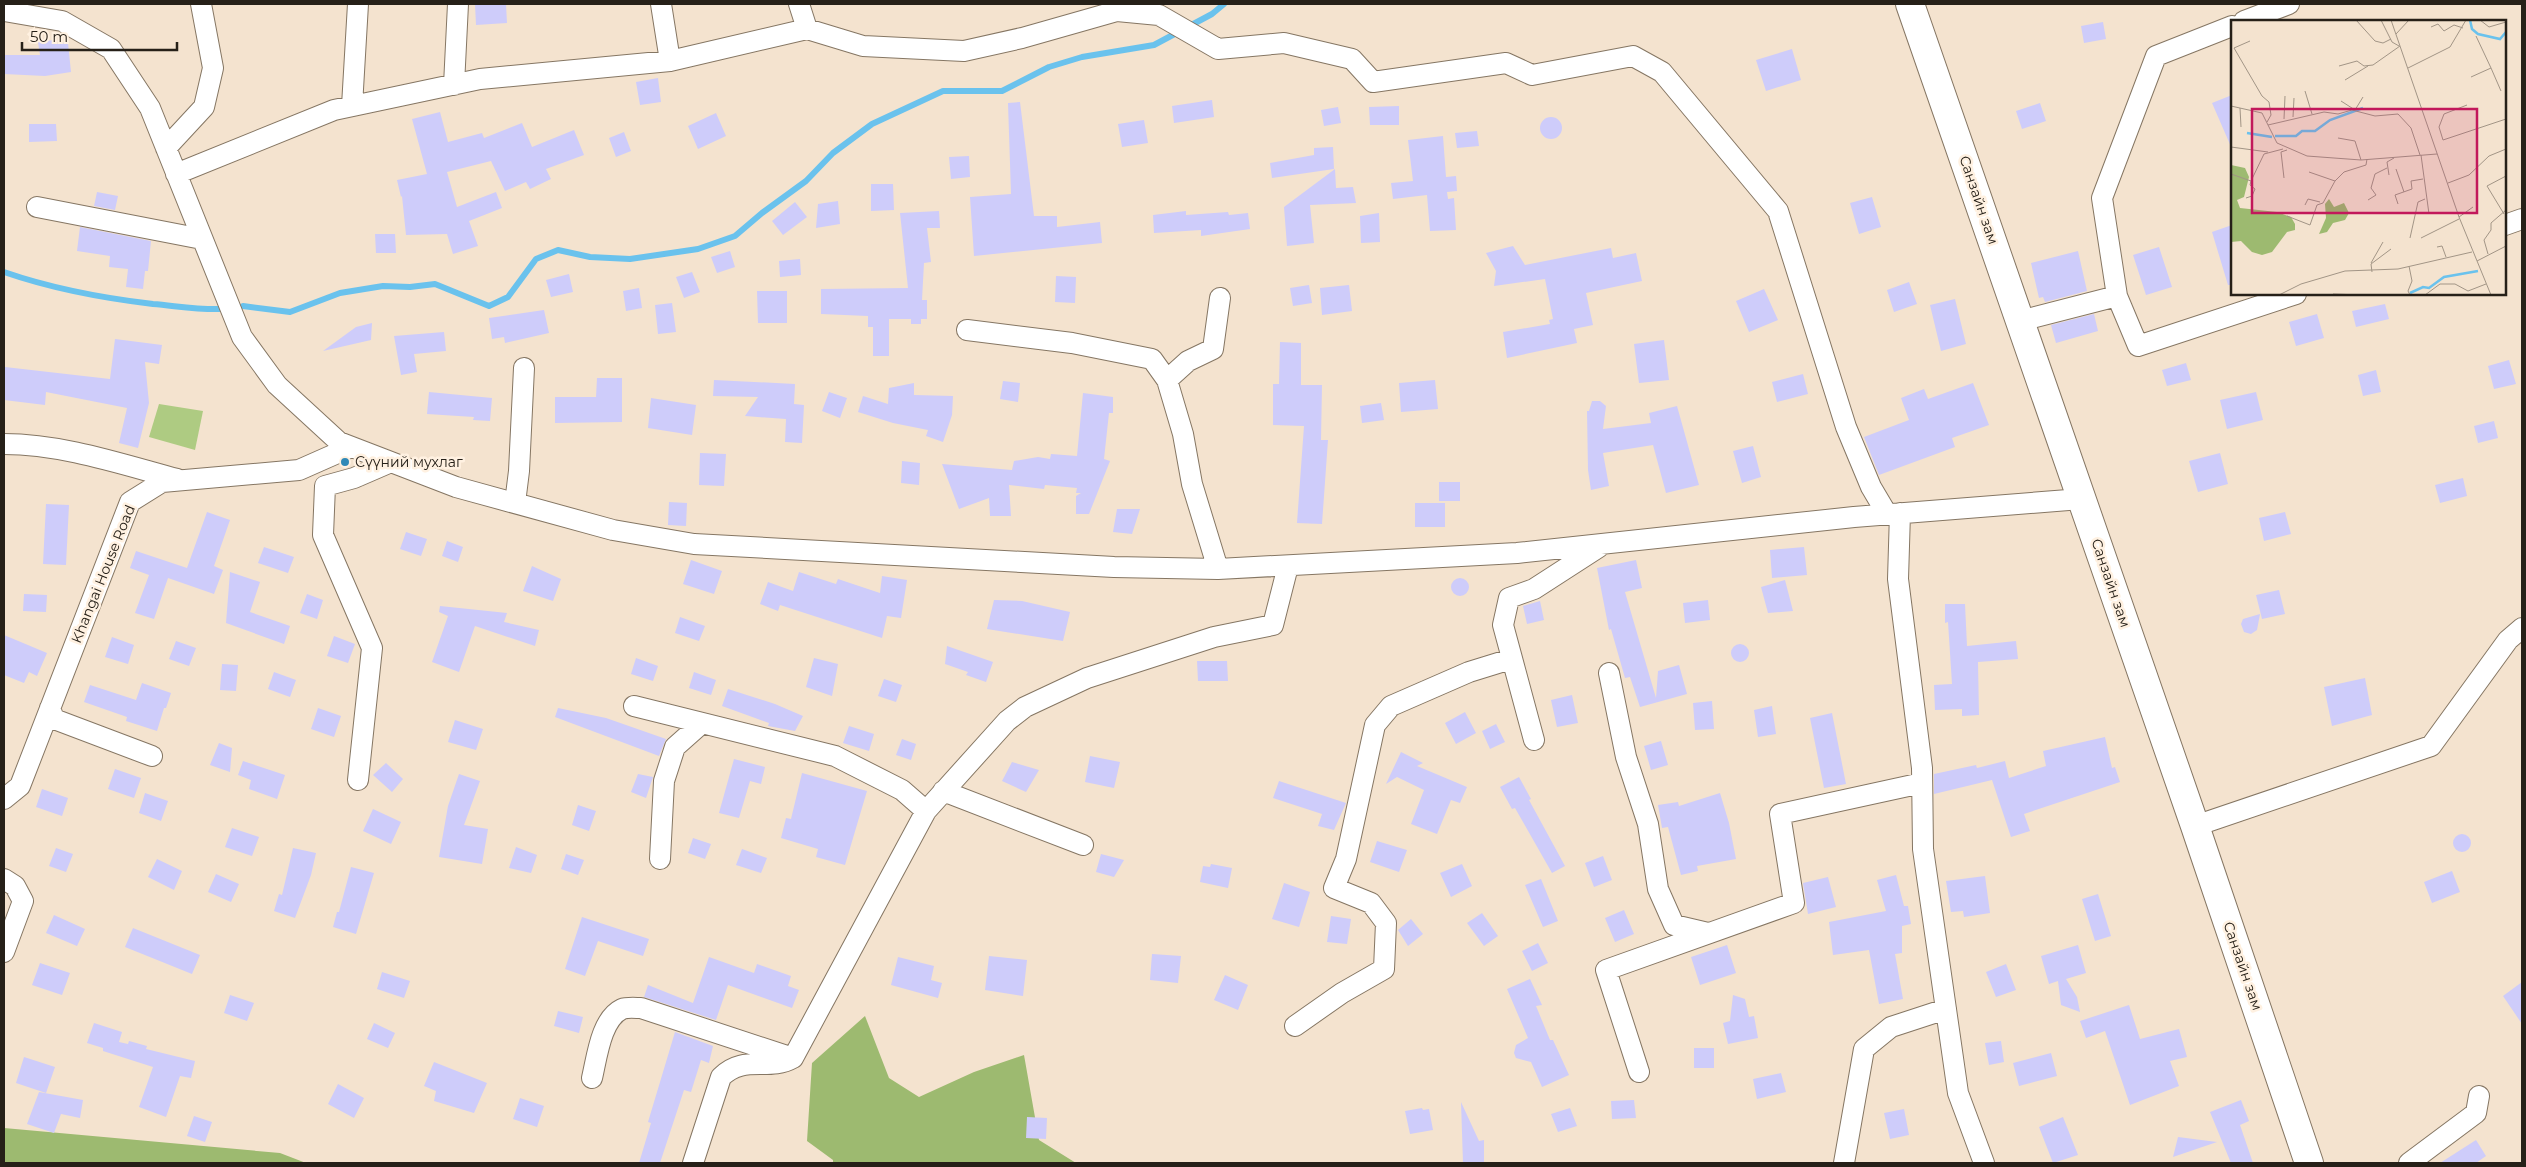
<svg xmlns="http://www.w3.org/2000/svg" width="2526" height="1167" font-family="Montserrat,sans-serif">
<rect width="100%" height="100%" fill="#f4e3cf"/>
<path fill="#aecb82" d="M159 404 203 411 195 450 149 437Z"/>
<path fill="#9dba70" d="M865 1016 889 1078 919 1097 974 1072 1024 1055 1039 1140 1076 1163H833V1160L807 1141 812 1063Z
M4 1128 280 1153 306 1163H4Z"/>
<g fill="none" stroke-linecap="round" stroke-linejoin="round">
<path stroke="#6ac2ed" stroke-width="6" d="M4 272C53 289 102 298 153 304 177 306 198 310 222 309
M243 306 290 312 340 293 383 286 410 287 435 284 489 306 508 297 536 259 558 250 590 257 630 259 698 249 735 236 762 213 806 181 833 153 872 124 943 91H1002L1049 67 1082 57 1154 45 1212 14 1224 4"/>
</g>
<path fill="#ceccfa" d="M475 4H506L507 23 476 25Z
M2103 22 2106 39 2084 43 2081 26Z
M54 40 55 44 68 43 71 72 45 76 4 74V55H40L38 42Z
M1792 49 1801 80 1766 91 1756 60Z
M658 78 661 102 640 105 636 82Z
M2232 95V149L2212 103Z
M1212 100 1214 117 1174 123 1172 106Z
M1020 102 1034 216H1057V227L1100 222 1102 243 974 256 970 197 1011 194 1008 103Z
M2040 103 2046 121 2022 129 2016 111Z
M1399 106V125H1370L1369 107Z
M1338 107 1341 123 1324 126 1321 110Z
M440 112 448 142 482 133 484 138 522 123 532 147 574 130 584 155 546 169 551 179 530 189 526 182 505 191 491 161 447 172 457 207 496 192 502 208 469 221 478 246 453 254 447 234 406 235 402 196 401 197 397 180 427 174 412 119Z
M716 113 726 136 698 149 688 126Z
M1540 128a11 11 0 1 1 22 0a11 11 0 1 1-22 0Z
M1144 120 1148 143 1122 147 1118 124Z
M29 124H56L57 141 29 142Z
M1477 131 1479 146 1457 148 1455 133Z
M624 132 631 151 616 157 609 138Z
M1443 136 1446 177 1456 176 1457 191 1447 192 1448 199 1454 198 1456 230 1430 231 1427 195 1393 199 1391 183 1413 181 1408 140Z
M1333 147 1334 169 1272 178 1270 163 1314 155V148Z
M969 156 970 177 951 179 949 157Z
M1335 169 1336 188 1353 187 1356 203 1310 205 1314 243 1287 246 1284 207Z
M871 184H893L894 210 871 211Z
M97 192 118 196 115 210 94 206Z
M1872 197 1881 227 1859 234 1850 203Z
M838 201 840 224 816 228 818 204Z
M795 202 807 217 783 235 772 221Z
M939 211 940 228H927L931 262 924 263 922 300H927V319H921V324H911V319H889V356H873V327H868V316L821 314V289L908 288 900 213Z
M1186 211V215L1228 212 1229 215 1248 213 1250 229 1201 236V230L1154 233 1153 215Z
M1379 213 1380 242 1361 243 1360 216Z
M2232 225V285H2228L2212 232Z
M80 227 151 241 148 271H145L143 289 126 287 128 269 109 267 110 256 77 251Z
M375 234H395L396 253H376Z
M1513 246 1525 265 1611 248 1613 258 1636 253 1642 281 1586 293 1593 325 1574 329 1577 343 1507 358 1503 332 1550 324 1549 320 1553 319 1545 279 1494 286 1496 271 1486 253Z
M2159 247 2172 287 2146 295 2133 255Z
M730 251 735 267 717 273 711 257Z
M2078 251 2087 291 2045 302 2043 297 2039 298 2031 263Z
M800 259 801 275 780 277 779 261Z
M692 272 700 292 684 298 676 277Z
M569 274 573 292 551 297 546 280Z
M1056 276 1076 277 1075 303 1055 302Z
M1909 282 1917 304 1894 312 1887 290Z
M1309 285 1312 303 1293 306 1290 288Z
M1349 285 1352 311 1322 315 1320 288Z
M639 288 642 308 626 311 623 291Z
M1764 289 1778 320 1749 332 1736 301Z
M757 291H787V323H758Z
M1955 299 1966 344 1941 351 1930 305Z
M672 303 676 332 658 334 655 305Z
M2385 304 2389 319 2356 327 2352 311Z
M544 310 549 333 505 343 504 337 492 339 489 318Z
M2094 314 2098 331 2056 343 2051 325Z
M2317 314 2324 338 2296 346 2289 322Z
M372 323 371 340 323 351 356 327Z
M444 332 446 351 414 354 417 372 401 375 394 336Z
M115 339 162 345 159 364 145 362 149 403 138 448 119 443 127 408 46 392 45 405 4 400 5 367 110 379Z
M1664 340 1669 380 1639 383 1634 344Z
M1280 342 1301 343V385H1322L1321 440H1328L1322 524 1297 523 1304 426 1273 425V384H1279Z
M2509 360 2516 384 2494 389 2488 366Z
M2186 363 2191 380 2167 386 2162 370Z
M2376 370 2381 392 2363 396 2358 375Z
M1803 374 1808 394 1777 402 1772 382Z
M597 378H622V422L555 423V397H596Z
M714 380 795 384 794 404 804 405 802 443 785 442 786 419 745 416 758 397 713 396Z
M1435 380 1438 409 1401 412 1399 383Z
M1003 381 1020 383 1018 402 1000 399Z
M914 383V395L953 396 952 415 943 442 926 436 928 430 893 423 858 412 863 396 888 404 889 388Z
M1973 383 1989 425 1952 438 1955 447 1879 475 1864 437 1909 420 1901 398 1924 389 1928 399Z
M429 392 492 398 490 421 473 420 474 417 427 414Z
M829 392 847 398 840 418 822 411Z
M2256 392 2263 420 2227 429 2220 400Z
M1083 393 1113 397V413H1109L1104 459 1110 461 1089 514H1076V496L1081 493H1076L1077 488 1045 485 1044 489 1009 485 1011 516H990L989 498 959 509 942 464 1012 470 1014 461 1038 457 1050 459 1051 454 1077 456Z
M651 398 696 405 692 435 648 428Z
M1592 401H1600L1606 406 1603 429 1651 423 1649 413 1677 406 1699 485 1666 493 1653 445 1603 453 1609 486 1591 490 1588 470 1587 411H1589Z
M1381 403 1384 420 1362 423 1360 406Z
M2494 421 2498 438 2478 443 2474 426Z
M1753 446 1761 477 1742 483 1733 451Z
M700 453 726 454 724 486 699 485Z
M2220 453 2228 484 2198 492 2189 461Z
M902 461 920 463 919 485 901 483Z
M2463 478 2467 496 2440 503 2435 485Z
M1439 482H1460V501H1439Z
M669 502 687 503 686 526 668 525Z
M1415 503H1445V527H1415Z
M46 504 69 505 66 565 43 564Z
M1117 509H1140L1132 534 1113 532Z
M207 512 230 520 214 566 223 570 214 594 168 578 154 619 135 613 149 575 130 568 136 551 187 568Z
M2285 512 2291 534 2264 541 2259 518Z
M406 532 427 539 421 556 400 549Z
M447 541 463 547 458 562 442 556Z
M264 547 294 557 288 573 258 563Z
M1804 547 1807 575 1772 578 1770 550Z
M691 560 722 571 714 594 683 584Z
M1636 560 1642 588 1625 592 1656 698 1658 671 1679 665 1687 694 1640 707 1630 677 1625 678 1611 629 1609 630 1597 568Z
M532 566 561 579 553 601 523 591Z
M230 572 260 582 250 612 290 626 284 644 226 623Z
M799 572 836 584 838 579 880 593 882 576 907 580 901 618 887 616 882 638 780 605 778 611 760 604 768 582 793 591Z
M1451 587a9 9 0 1 1 18 0a9 9 0 1 1-18 0Z
M1785 580 1793 611 1768 613 1761 587Z
M2279 590 2285 614 2262 619 2256 595Z
M24 594 47 595 46 612 23 611Z
M307 594 323 600 317 619 300 613Z
M994 600 1022 601 1070 612 1063 641 987 629Z
M1708 600 1710 620 1685 623 1683 603Z
M1540 601 1544 620 1527 624 1523 606Z
M1945 604H1965L1967 646 2016 641 2018 659 1978 662 1979 715 1962 716V709L1935 710 1934 685 1952 684 1948 622 1945 623Z
M440 606 507 613 504 622 539 630 535 646 475 626 459 672 432 662 448 616 439 612Z
M2260 614 2257 630 2251 634 2244 632 2241 624 2243 619Z
M680 617 705 626 699 641 675 633Z
M4 635 47 653 37 676 29 672 24 683 4 675Z
M334 636 355 644 348 663 327 656Z
M112 637 134 645 128 664 105 657Z
M176 641 196 648 189 666 169 659Z
M1731 653a9 9 0 1 1 18 0a9 9 0 1 1-18 0Z
M947 646 993 662 986 682 966 675 968 672 945 664Z
M636 658 658 666 653 681 631 674Z
M814 658 838 664 832 696 806 687Z
M1197 661H1227L1228 681H1198Z
M222 664 238 665 236 691 220 690Z
M274 672 296 680 290 697 268 689Z
M694 672 716 680 711 695 689 688Z
M2365 678 2372 715 2332 726 2324 687Z
M884 679 902 685 896 702 878 696Z
M142 683 171 693 166 708H164L157 731 126 721 127 717 84 702 90 685 136 700Z
M728 689 775 704 803 716 795 731 768 726 769 723 722 706Z
M1572 695 1578 723 1557 727 1551 700Z
M1712 701 1714 729 1695 730 1693 703Z
M1772 706 1776 734 1758 737 1754 710Z
M318 708 341 716 334 737 311 729Z
M558 708 606 718 666 739 659 756 555 717Z
M1465 712 1476 733 1456 744 1445 723Z
M1832 713 1846 784 1824 788 1810 718Z
M455 720 483 729 476 750 448 742Z
M1496 724 1505 742 1490 749 1482 731Z
M849 726 874 734 869 751 843 743Z
M2105 737 2112 768 2115 767 2120 782 2024 814 2030 831 2011 837 1992 780 1934 794V774L1976 765 1977 768 2005 761 2009 778 2046 766 2043 751Z
M902 739 916 744 911 760 896 755Z
M1661 741 1668 765 1651 770 1644 746Z
M219 743 232 748 230 772 210 765Z
M1401 752 1423 763 1417 766 1467 787 1460 803 1451 800 1437 834 1411 824 1424 790 1397 777 1386 784Z
M1090 756 1120 762 1114 788 1085 782Z
M734 759 765 767 761 784 750 781 739 818 719 813Z
M243 761 285 775 277 799 249 789 251 780 238 775Z
M1012 762 1039 770 1026 792 1002 781Z
M386 763 403 779 392 792 373 775Z
M115 769 141 778 134 798 108 789Z
M802 773 867 791 845 865 816 857 818 849 781 838 786 818 791 819Z
M459 774 480 781 464 825 488 829 482 864 439 857 448 806Z
M638 774 653 777 646 798 631 792Z
M1519 777 1531 799 1529 800 1565 866 1552 873 1515 808 1512 809 1500 787Z
M1279 781 1346 803 1334 830 1318 826 1322 814 1273 798Z
M42 789 68 798 62 816 36 807Z
M145 793 168 801 161 821 139 813Z
M1720 793 1729 823 1736 859 1697 866 1698 871 1681 875 1668 827 1662 828 1658 805 1678 802 1679 806Z
M578 805 596 811 589 831 572 825Z
M373 809 401 822 391 844 363 831Z
M232 828 259 837 252 856 225 847Z
M2453 843a9 9 0 1 1 18 0a9 9 0 1 1-18 0Z
M693 838 711 844 705 859 688 853Z
M1377 841 1407 850 1399 872 1370 862Z
M516 847 537 855 531 873 509 868Z
M56 848 73 854 66 872 49 866Z
M293 848 316 853 311 875 295 918 274 911 279 894 282 895Z
M742 849 767 858 761 873 736 865Z
M566 854 584 860 578 875 561 869Z
M1101 854 1124 860 1114 877 1096 872Z
M1603 856 1612 880 1594 887 1585 863Z
M157 859 182 871 174 890 148 877Z
M1211 864 1232 868 1228 888 1200 882 1203 866 1210 867Z
M1462 864 1472 886 1451 897 1440 873Z
M351 867 374 873 356 934 333 927 337 912H339Z
M2452 871 2460 892 2432 903 2424 882Z
M216 874 239 884 231 902 208 892Z
M1896 875 1904 906H1908L1911 924 1902 926V953L1895 954 1903 999 1879 1004 1869 950 1833 955 1829 922 1886 911 1877 880Z
M1985 876 1990 913 1964 917 1963 911 1951 912 1946 881Z
M1828 877 1836 907 1808 914 1803 883Z
M1541 879 1558 921 1543 927 1525 885Z
M1284 883 1310 892 1299 927 1272 919Z
M2098 894 2111 936 2095 941 2082 899Z
M1624 910 1634 934 1615 942 1605 918Z
M1482 913 1498 936 1484 946 1467 923Z
M54 915 85 929 77 946 46 933Z
M1331 916 1351 919 1347 944 1327 942Z
M582 917 649 939 643 956 598 941 585 976 565 969Z
M1411 919 1423 934 1408 946 1398 930Z
M133 928 200 955 192 974 125 947Z
M1538 943 1548 963 1532 971 1522 951Z
M1727 945 1736 973 1700 985 1691 957Z
M2078 945 2086 973 2066 979 2077 997 2080 1012 2061 1005 2058 981 2049 984 2041 956Z
M1152 954 1181 956 1178 983 1150 980Z
M989 956 1027 960 1023 996 985 990Z
M709 957 754 973 757 964 791 976 788 986 799 990 792 1008 728 985 716 1020 644 997 648 985 693 1003Z
M898 957 934 966 931 980 942 983 938 998 891 985Z
M40 963 70 973 62 995 32 985Z
M2006 964 2016 990 1996 997 1986 972Z
M382 972 410 981 404 998 377 989Z
M1225 975 1248 985 1238 1010 1214 1000Z
M1530 979 1542 1005 1536 1006 1550 1040H1553L1569 1075 1542 1087 1531 1062 1516 1058 1514 1053 1516 1045 1528 1038 1507 989Z
M2522 982V1024L2503 996Z
M230 995 254 1003 247 1021 224 1013Z
M1733 995 1745 999 1749 1017 1754 1016 1758 1038 1728 1044 1723 1023 1730 1021Z
M2129 1005 2140 1039 2179 1029 2187 1057 2170 1061 2179 1086 2130 1105 2105 1031 2086 1038 2080 1021Z
M558 1011 583 1017 579 1033 554 1026Z
M94 1023 122 1032 119 1042 128 1044 129 1041 147 1046 146 1049 195 1061 191 1078 180 1076 166 1117 139 1107 153 1067 103 1051V1048L87 1043Z
M374 1023 395 1033 388 1048 367 1039Z
M675 1032 713 1046 709 1063 701 1060 691 1092 684 1090 660 1163H639L651 1123 648 1122Z
M2001 1041 2004 1062 1989 1065 1985 1043Z
M1694 1048H1714V1068H1694Z
M2051 1053 2057 1076 2019 1086 2013 1063Z
M24 1057 55 1067 46 1093 16 1083Z
M434 1062 487 1083 474 1113 434 1101 436 1091 424 1086Z
M1781 1073 1786 1092 1757 1099 1753 1079Z
M338 1084 364 1098 354 1118 328 1104Z
M39 1092 83 1100 80 1118 61 1114 54 1133 27 1124Z
M520 1098 544 1106 537 1127 513 1119Z
M1634 1100 1636 1118 1612 1119 1611 1101Z
M2241 1100 2249 1121 2240 1125 2253 1163H2231L2210 1112Z
M1461 1102 1479 1141 1484 1140V1163H1463Z
M1422 1108 1423 1110 1429 1109 1433 1130 1410 1134 1405 1111Z
M1570 1108 1577 1126 1558 1132 1551 1114Z
M1904 1109 1909 1135 1890 1139 1884 1113Z
M194 1116 212 1122 205 1142 187 1136Z
M1027 1117 1047 1118 1046 1139 1026 1138Z
M2063 1117 2078 1155 2053 1163 2039 1127Z
M2178 1137 2217 1142 2173 1157Z
M2476 1140 2486 1156 2476 1163H2440Z"/>
<g fill="none" stroke-linecap="round" stroke-linejoin="round">
<g stroke="#857663" stroke-width="22">
<path id="minor" d="M661 4 670 61
M799 4 807 29
M4 11 62 21 111 49 150 108 242 337 277 385 339 442 456 487 613 530 694 544 1114 567 1218 569 1517 553 1854 517 2081 499
M2244 21 2289 4
M2232 26 2156 56 2102 198 2117 296 2138 346 2296 294
M454 85 458 4
M352 106 358 4
M166 148 204 107 213 68 201 4
M176 174 334 110 480 79 670 61 807 29 863 46 964 51 1022 38 1117 11 1159 15 1218 49 1284 43 1352 59 1373 82 1506 63 1532 75 1633 56 1662 72 1778 211 1846 427 1871 487 1887 514
M37 207 202 239
M2505 225 2522 219
M2020 321 2117 296
M967 330 1072 343 1152 359 1167 380 1183 434 1192 484 1218 569
M1167 380 1188 361 1213 349 1220 298
M4 444C62 444 121 464 177 479
M515 503 519 471 524 368
M1900 513 1898 579 1922 768 1923 849 1958 1093 1984 1163
M1609 673 1626 757 1648 824 1658 889 1674 925 1708 933
M634 706 835 756 902 790 926 811
M50 708 54 719 152 756
M1534 740 1503 625 1509 598 1534 589 1599 547
M358 780 372 648 323 535 325 486 354 478 391 462
M943 791 1083 845
M4 799 20 786 130 502 162 482 299 470 351 447
M2195 826 2431 746 2508 640 2522 628
M660 859 664 781 675 747 702 723
M4 879 15 886 23 901 4 952
M1295 1026 1342 993 1384 969 1386 923 1371 903 1334 888 1346 859 1375 725 1391 706 1469 672 1511 659
M1639 1072 1606 970 1794 903 1780 814 1922 783
M592 1078C597 1057 601 1019 622 1009 627 1007 636 1008 641 1008L793 1058
M693 1163 721 1077C744 1054 768 1072 793 1058L926 811 1007 721 1025 707 1087 678 1214 637 1273 625 1288 566
M1844 1163 1864 1049 1891 1027 1946 1009
M2409 1163 2476 1113 2479 1096"/>
</g>
<g stroke="#857663" stroke-width="30">
<path id="secondary" d="M1910 4 2195 826 2309 1163"/>
</g>
<use href="#minor" stroke="#fff" stroke-width="20"/>
<use href="#secondary" stroke="#fff" stroke-width="28"/>
</g>
<circle fill="#3089b7" stroke="#fff1e1" stroke-width="2" cx="345" cy="462" r="5"/>
<g text-anchor="middle" stroke-width="5" stroke-linejoin="round" paint-order="stroke">
<g font-size="14" fill="#262018" stroke="#fff1e1">
<text transform="translate(1979 200) rotate(71)" y="5">Санзайн зам</text>
<text transform="translate(103 574) rotate(-68)" y="5">Khangai House Road</text>
<text transform="translate(2111 583) rotate(71)" y="5">Санзайн зам</text>
<text transform="translate(2243 966) rotate(71)" y="5">Санзайн зам</text>
</g>
<g font-size="14" fill="#262018" stroke="#fff1e1" text-anchor="start">
<text x="355" y="467">Сүүний мухлаг</text>
</g>
</g>
<g transform="translate(2231 20)">
<rect width="275" height="275" fill="#f4e3cf"/>
<path d="M0 145 14 148 18 157 13 177 6 180 9 188 46 192 60 197 64 204V210L56 212 41 232 31 235 21 232 10 221 0 222ZM98 179 103 187 113 183 118 193 114 200 102 203 96 212 88 214 95 198 94 184Z" fill="#9dba70"/>
<path fill="none" stroke="#6ac2ed" stroke-width="2.5" d="M239 0 241 9 247 14 269 19 275 12M16 113 41 117M44 116H65L71 111H84L99 100 132 88M179 273 192 267 198 268 213 257 247 251"/>
<path fill="none" stroke="#a29586" stroke-width="1" d="M125 0 144 21 152 23 160 19M150 0 161 22 168 26M160 0 228 197 260 275M249 0 258 7 275 2M200 7 207 4 213 11 223 5 232 8M165 14 178 0M19 21 3 28 31 76 38 82 40 95 36 102M108 46 126 41 133 46 142 45 169 26M177 48 219 27 235 0M260 48 270 71M240 57 260 48 245 16M114 60 137 46M74 71 81 94M110 81 124 90 132 77M236 85 213 94 208 107 212 120 275 99M0 86 31 93 46 123 76 136 130 140 206 134M9 88 10 107M62 97 63 78M53 99 54 76M37 105 93 92 107 94 121 90 144 96 167 94 180 108 189 135M107 118 124 121 130 140M0 127 37 132M190 135 198 194M165 149 173 172M78 152 104 161M0 154 20 161 33 134 52 129M158 155 156 142 163 138M53 158 50 132 56 130M217 163 238 155 258 136 275 129M15 178 21 176 24 169 19 165 20 161M137 180 145 175 140 168 144 154 156 148M167 184 164 175 181 169 180 161 192 159M74 185 77 179 89 182M273 194 256 166 275 156M56 196 79 205 86 185 92 183 104 161 113 152 135 145 136 139M228 197 242 187M179 218 187 182 194 179M190 218 228 199M206 227 211 226 215 237M257 234 253 220 260 210V203L275 190M246 241 275 226M140 243 152 222M178 246 181 261 177 271 179 275M141 252 140 244 160 229M102 274 130 275M48 275 70 264 114 251 167 249 241 232M194 275 209 264H224L237 271 255 264"/>
<path fill="#c2185b" fill-opacity="0.15" stroke="#c2185b" stroke-width="2.5" d="M21 89H246V193H21Z"/>
<rect width="275" height="275" fill="none" stroke="#262018" stroke-width="2.5"/>
</g>
<rect width="2526" height="1167" fill="none" stroke="#262018" stroke-width="10"/>
<path d="M22 42v8h155v-8" fill="none" stroke="#262018" stroke-width="2.5"/>
<text x="30" y="42" font-size="15" fill="#262018" stroke="#fff1e1" stroke-width="4" paint-order="stroke">50 m</text>
</svg>
